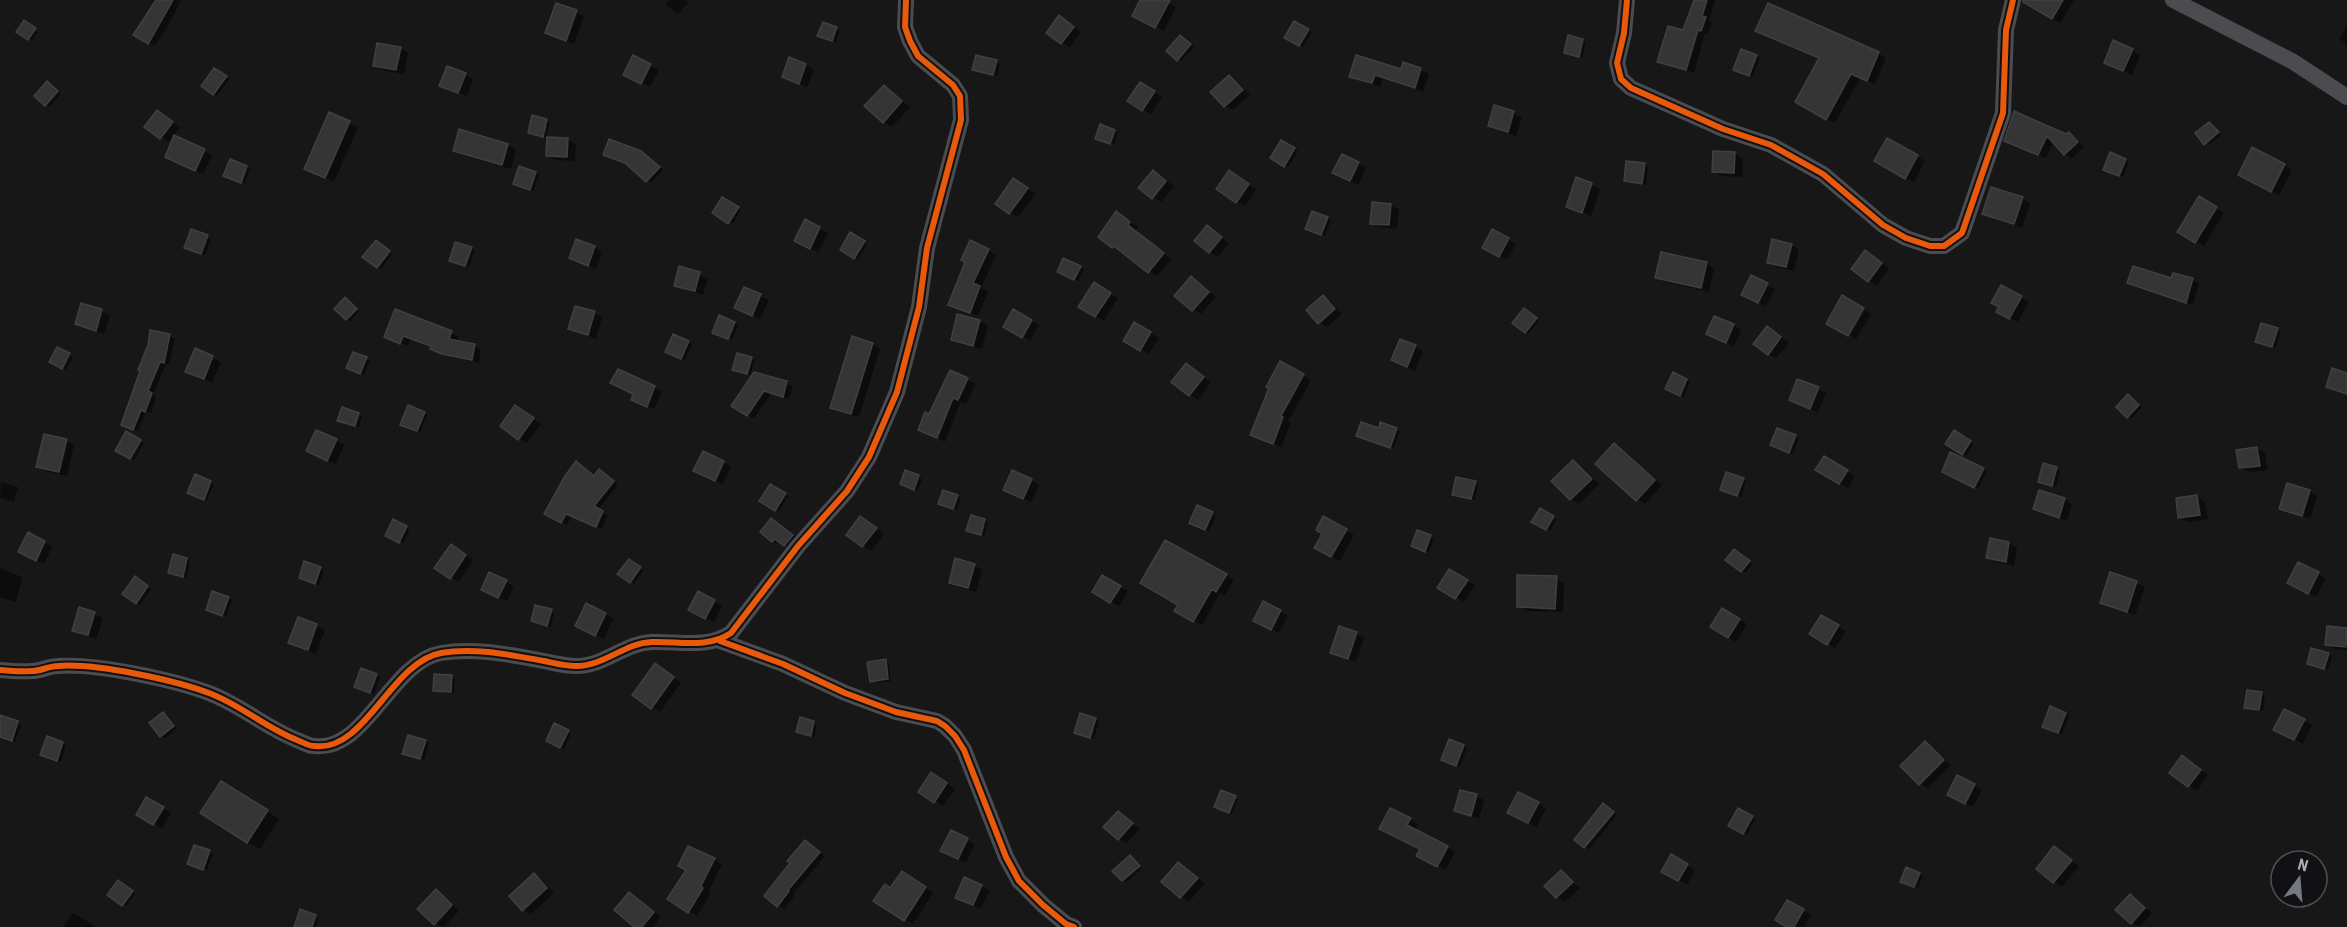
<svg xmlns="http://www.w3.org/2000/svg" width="2347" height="927" font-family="'Roboto Condensed',sans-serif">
<rect width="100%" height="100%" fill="#171717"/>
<path fill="#0007" d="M157 0H181L173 17 155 46 135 34Z
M669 0H685L688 3 678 14 665 4Z
M1142 0H1163L1176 7 1164 31 1134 15Z
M1696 0H1715L1709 21 1712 23 1708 34 1705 33 1694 73 1659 61 1684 32Z
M2026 0H2074L2060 23 2025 2Z
M576 12 584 16 574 44 547 33Z
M24 22 38 32 32 40 18 32Z
M1067 22 1081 32 1070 47 1062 42Z
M1295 23 1312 32 1303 47 1286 37Z
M824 24 840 31 836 42 823 38Z
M2347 27V45L2339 38Z
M1569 37 1586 43 1582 58 1566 52Z
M1184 39 1194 47 1181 61 1178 59Z
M400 48 408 53 404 74 383 70 375 65Z
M2132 50 2140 55 2132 75 2114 67Z
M1878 53 1886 58 1875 84 1860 78 1835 123 1797 101Z
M977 56 1000 64 997 76 977 71Z
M1756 56 1760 58 1753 76 1738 71Z
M634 57 659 70 650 87 633 79Z
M1404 64 1429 74 1423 92 1383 78 1380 87 1351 76 1402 71Z
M806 65 814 70 807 87 783 77Z
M214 70 229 79 217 96 214 94Z
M465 74 473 79 467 96 441 85Z
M1229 77 1237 82 1250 95 1233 110 1225 106Z
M1140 84 1162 97 1151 114 1129 101Z
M51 85 61 94 49 107 46 105Z
M884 87 910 107 892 127 884 122Z
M1495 107 1522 117 1516 136 1490 125Z
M157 111 180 127 169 142 161 137Z
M330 114 358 127 334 182 314 173Z
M2014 114 2066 136 2069 134 2076 138 2084 147 2072 158 2065 154 2054 141 2046 158 2014 145Z
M546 120 550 122 546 137 533 134Z
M2209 123 2221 135 2209 145 2205 143Z
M1101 126 1118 133 1114 145 1100 140Z
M460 131 508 145 516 150 511 169 462 155 454 150Z
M548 138 568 140 576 144 575 161 555 160 547 155Z
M1887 140 1925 161 1914 182 1876 161Z
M1282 142 1298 151 1288 167 1272 158Z
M204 151 212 155 203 174 175 161Z
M1735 154 1743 159 1742 177 1722 176 1714 171Z
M2111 154 2129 162 2123 177 2108 171Z
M645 155 663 170 651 183 627 163Z
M231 161 250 169 245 183 229 177Z
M1358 163 1366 168 1358 185 1342 177Z
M1644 165 1648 167 1646 185 1625 180Z
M2284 165 2292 170 2279 195 2248 179Z
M1153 172 1174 186 1161 202 1153 197Z
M535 173 539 175 533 191 519 186Z
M1237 177 1256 189 1245 206 1237 202Z
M1577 179 1600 189 1591 216 1568 206Z
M1021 184 1035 194 1018 217 997 203Z
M2022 198 2030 203 2022 228 1984 213Z
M2199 198 2224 213 2204 246 2179 231Z
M722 199 741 210 733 224 714 213Z
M1391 205 1399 210 1397 229 1380 227 1372 223Z
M1124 218 1138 227 1135 231 1171 259 1157 276 1122 250 1113 246Z
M1327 218 1331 220 1325 236 1311 230Z
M805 221 828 233 818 252 804 245Z
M1207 227 1229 243 1218 257 1210 252Z
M192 231 211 239 205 255 189 249Z
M1493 231 1516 244 1507 260 1484 247Z
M851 234 867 244 858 259 842 250Z
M379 244 392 254 381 269 377 267Z
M1791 245 1799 250 1794 271 1776 267 1768 262Z
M594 247 602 252 596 269 571 258Z
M471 248 475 250 469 267 451 261Z
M988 250 996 255 981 288 988 292 978 316 958 309Z
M1866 252 1889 268 1877 285 1869 281Z
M1706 263 1714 268 1709 292 1665 282 1657 278Z
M1080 267 1084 269 1078 281 1062 273Z
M681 268 708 278 703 295 676 285Z
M1191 278 1216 297 1201 314 1193 309Z
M2192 280 2199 283 2193 305 2129 283Z
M1094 284 1118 298 1104 321 1080 306Z
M1767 285 1775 289 1766 306 1751 299Z
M2001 287 2029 302 2018 322 1998 312 2001 307Z
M745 288 769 300 760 319 744 312Z
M1323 297 1331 302 1342 314 1327 327 1319 322Z
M1842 298 1871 314 1856 339 1828 323Z
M348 301 359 311 350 321 347 319Z
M82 305 110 315 104 334 76 324Z
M396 311 452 333 459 337 457 342 474 346 481 350 479 363 451 357 439 352 433 347 411 339 408 346 393 341Z
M1014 311 1039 325 1030 341 1005 326Z
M1528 312 1539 321 1529 333 1526 331Z
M594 313 602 317 596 339 570 329Z
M980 321 988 326 982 349 960 344 952 339Z
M735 323 738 325 732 340 718 334Z
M1135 324 1159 338 1149 354 1125 340Z
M1733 325 1741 330 1734 346 1716 338Z
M2277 329 2281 331 2276 348 2260 343Z
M1776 333 1789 343 1776 358 1768 354Z
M169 336 175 339 169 365 166 364 153 395 156 397 151 413 146 412 138 431 128 427Z
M688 342 692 344 685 360 670 354Z
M872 344 880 349 859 417 840 412 832 407Z
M1415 347 1423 351 1415 371 1392 360Z
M58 349 73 357 66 370 51 362Z
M195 350 221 362 212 383 187 371Z
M354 354 370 361 364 375 352 369Z
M751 359 755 361 750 375 734 369Z
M1281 363 1311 380 1288 422 1291 423 1281 447 1252 435Z
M1187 364 1211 382 1198 400 1190 395Z
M619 371 662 391 654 409 639 403Z
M950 372 976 384 966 404 961 401 945 442 920 430 930 416Z
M755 373 793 386 789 399 771 394 754 418 748 415Z
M1673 374 1690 382 1684 397 1667 389Z
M1818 389 1826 393 1818 412 1799 404Z
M2132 398 2142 407 2131 419 2128 417Z
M343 409 362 416 359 427 343 422Z
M523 412 541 424 527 443 519 438Z
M424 413 427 415 420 432 405 426Z
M1379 429H1396L1400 431 1394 448 1361 438Z
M1954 432 1974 444 1966 456 1947 444Z
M127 434 144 443 134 460 117 451Z
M1795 436 1799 438 1793 454 1775 447Z
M66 440 74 445 67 476 46 471 38 467Z
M336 440 344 445 336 464 316 455Z
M1614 445 1662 485 1645 504 1637 499Z
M2257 448 2265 453 2267 470 2249 472 2240 467Z
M1951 454 1987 471 1978 489 1944 471Z
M1824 458 1855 476 1848 488 1817 470Z
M723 462 731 466 723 484 703 475Z
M1573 462 1581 466 1599 484 1579 504 1571 499Z
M2044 465 2060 471 2056 487 2039 482Z
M582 466 595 477 605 474 618 485 598 510 608 516 602 529 572 515 567 525 546 514Z
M906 472 922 479 918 491 905 486Z
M196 476 214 484 207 500 192 494Z
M1743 479 1746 481 1741 497 1725 491Z
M1031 480 1039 485 1031 502 1013 494Z
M1 482 18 487 14 502 0 498Z
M1475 482 1478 484 1475 500 1454 494Z
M770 486 788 496 779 511 761 501Z
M2309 491 2317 496 2310 519 2281 508Z
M944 492 961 498 957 510 943 505Z
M2197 497 2205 502 2208 519 2188 522 2180 517Z
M2064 499 2072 504 2067 521 2035 509Z
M1198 507 1216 516 1209 531 1195 525Z
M1540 510 1557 519 1550 531 1533 521Z
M1324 518 1354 535 1340 561 1316 548 1324 533Z
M984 520 988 522 984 536 971 532Z
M394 521 410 530 403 543 387 535Z
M775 522 796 538 789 547 779 540 776 543 762 532Z
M869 522 884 534 871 551 848 535Z
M1418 532 1434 539 1429 552 1416 548Z
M1991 540 2009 543 2017 548 2014 566 1996 562 1988 558Z
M44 542 52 547 44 564 28 556Z
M1166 542 1234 580 1225 595 1220 593 1202 625 1176 611 1180 604Z
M459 551 473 560 459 582 451 577Z
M1738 553 1753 564 1745 573 1728 560Z
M174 556 190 561 186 578 169 573Z
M629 561 643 571 634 584 619 574Z
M974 565 982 570 976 592 958 587 950 582Z
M0 568 22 577 16 602 0 597Z
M320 568 324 570 319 585 304 580Z
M1450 571 1475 585 1464 602 1439 587Z
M490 574 514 586 507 601 491 594Z
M2111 574 2145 587 2135 615 2102 602Z
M2318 574 2326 578 2316 597 2297 587Z
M1103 577 1128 591 1119 606 1094 592Z
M1556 578 1564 583 1563 612 1526 611 1518 606Z
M139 580 151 589 140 605 136 603Z
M228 598 232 600 226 617 211 612Z
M714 601 722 606 714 622 698 614Z
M80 609 103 618 96 639 74 630Z
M1722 610 1747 624 1736 642 1712 627Z
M551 611 554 613 551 627 532 621Z
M1280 611 1288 616 1279 633 1263 625Z
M605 614 613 619 604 639 585 630Z
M1821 617 1846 631 1835 648 1811 634Z
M299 619 325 630 316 654 290 642Z
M2328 628 2347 630V650L2335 649 2327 645Z
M1356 634 1364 638 1356 662 1332 652Z
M2328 654 2332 656 2328 669 2312 665Z
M886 661 889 663 891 681 875 683 871 681Z
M663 670 681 683 660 712 652 707Z
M377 675 380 677 374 694 359 689Z
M451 677 455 679 454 694 435 690Z
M2261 693 2265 695 2263 711 2246 708Z
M2051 708 2069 716 2062 734 2048 729Z
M163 714 177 728 165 738 161 736Z
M3 718 21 725 15 742 0 736Z
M801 719 817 725 814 737 798 732Z
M1095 719 1099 721 1094 739 1079 734Z
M2304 721 2312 725 2303 744 2283 734Z
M555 725 571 733 564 749 548 741Z
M48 738 66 745 61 762 46 757Z
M1450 740 1467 748 1460 767 1446 762Z
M425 741 429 743 424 760 407 755Z
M1925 743 1951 765 1928 788 1920 784Z
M2190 762 2208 775 2197 791 2189 786Z
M1958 777 1982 790 1973 807 1949 794Z
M940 779 955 789 943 806 920 792Z
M234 790 279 819 260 849 247 842Z
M1476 796 1484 800 1479 819 1456 811Z
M1235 797 1238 799 1232 814 1220 808Z
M147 799 171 813 162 828 138 815Z
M1538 804 1546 808 1537 827 1517 817Z
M1607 807 1617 815 1589 849 1576 839Z
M1391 810 1418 824 1415 831 1455 851 1446 870 1418 855 1422 849Z
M1738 810 1755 819 1747 835 1730 826Z
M1118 813 1140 829 1127 843 1119 839Z
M951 832 975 844 966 863 950 855Z
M811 845 825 856 793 894 795 895 784 909 778 905Z
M195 847 213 854 207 870 192 865Z
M2062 853 2079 866 2062 887 2038 869Z
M1672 856 1695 870 1687 885 1663 871Z
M1130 857 1142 868 1127 882 1114 871Z
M714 860 722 864 708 892 711 894 697 916 669 899Z
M1179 863 1205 883 1189 902 1181 897Z
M1561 872 1580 888 1565 902 1557 897 1546 886Z
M1919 874 1923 876 1918 888 1905 883Z
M534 875 542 880 554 893 531 914 523 909Z
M910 877 933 893 913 924 875 901Z
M118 882 135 894 126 906 109 895Z
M981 886 989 891 981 909 965 902Z
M436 891 459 911 444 927 434 924Z
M630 893 661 917 653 927H637Z
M2130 896 2152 913 2140 927 2131 922Z
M1788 902 1811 915 1804 927H1789Z
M301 911 319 918 316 927H296Z
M73 913 81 917 95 927H63Z"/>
<path fill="#353536" stroke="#3f4043" stroke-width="1.5" d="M156 0H173L148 44 133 35Z
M1140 0H1170L1155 28 1132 16Z
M1694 0H1707L1702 16 1706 17 1701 31 1698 30 1686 70 1657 62 1668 26 1683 30Z
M2023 0H2063L2052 19 2023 2Z
M556 3 577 10 566 41 545 33Z
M1768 3 1879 52 1867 81 1851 74 1826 120 1795 102 1819 58 1755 31Z
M1059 15 1074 27 1061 44 1046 33Z
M24 20 36 28 28 40 16 32Z
M1294 21 1309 29 1299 46 1284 38Z
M823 22 837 27 832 41 817 36Z
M1180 35 1191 44 1177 61 1166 51Z
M1568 35 1583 39 1579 57 1564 53Z
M2113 40 2133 49 2123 71 2104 63Z
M377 43 401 47 396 70 373 66Z
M1741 49 1757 55 1749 76 1733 70Z
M633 55 651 64 641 84 623 75Z
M976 55 997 60 993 75 972 70Z
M1356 55 1401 69 1403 62 1421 68 1415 88 1375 75 1372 83 1349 77Z
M789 57 806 64 799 84 782 77Z
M447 66 466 73 458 93 439 86Z
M214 68 227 76 213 95 201 86Z
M1229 75 1243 90 1224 107 1210 92Z
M47 81 58 91 45 106 34 96Z
M1140 82 1155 91 1142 111 1127 101Z
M884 85 902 101 883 123 864 106Z
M1494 105 1514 111 1508 132 1488 126Z
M157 110 173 122 160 139 144 127Z
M2014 111 2066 134 2069 132 2078 142 2064 155 2047 136 2038 155 2004 141Z
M329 112 350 121 325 178 304 169Z
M532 115 547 119 543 137 528 133Z
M2209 122 2219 132 2204 145 2195 133Z
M1100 124 1115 130 1110 144 1095 139Z
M459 129 508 144 502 165 453 151Z
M174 135 205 149 195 171 165 157Z
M547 137 568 138 567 157 546 156Z
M1887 138 1918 155 1905 179 1874 161Z
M609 139 641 151 660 167 646 182 625 163 603 155Z
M1281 140 1295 148 1284 167 1270 158Z
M2252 147 2285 164 2271 192 2238 175Z
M1713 151 1735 152 1734 173 1712 172Z
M2110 152 2126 159 2119 176 2103 170Z
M1342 154 1359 162 1350 181 1332 173Z
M230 159 247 166 241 183 223 176Z
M1626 161 1645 163 1642 184 1624 181Z
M519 166 536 172 530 190 513 184Z
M1153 170 1166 181 1152 199 1138 188Z
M1229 170 1249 184 1236 203 1216 189Z
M1576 177 1592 183 1582 213 1566 207Z
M1013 178 1028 188 1009 214 995 204Z
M1991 187 2023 197 2014 224 1982 214Z
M2199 196 2217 207 2195 243 2177 232Z
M722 197 739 207 728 224 712 213Z
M1372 202 1391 204 1389 225 1370 224Z
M1116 211 1130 222 1128 225 1164 253 1148 273 1114 246 1112 248 1098 237Z
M1312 211 1328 217 1321 235 1305 229Z
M805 219 820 227 810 249 794 241Z
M1207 225 1222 237 1209 253 1194 241Z
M191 229 208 235 201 254 184 248Z
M1492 229 1509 238 1499 257 1482 248Z
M850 232 865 241 854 259 840 250Z
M576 239 595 246 588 266 569 258Z
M1772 239 1792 244 1786 267 1767 263Z
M376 240 390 251 377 268 362 257Z
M970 240 989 249 973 283 980 286 970 313 948 305 965 262 961 260Z
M455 242 472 247 465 266 449 261Z
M1865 250 1882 263 1868 282 1851 269Z
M1661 252 1707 262 1701 288 1655 278Z
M1063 258 1081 266 1074 280 1057 272Z
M679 266 700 272 695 291 674 286Z
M2133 266 2171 278 2173 273 2193 278 2186 303 2127 283Z
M1751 275 1768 283 1758 303 1741 295Z
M1191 276 1209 292 1192 311 1174 296Z
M1094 282 1111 293 1095 317 1078 307Z
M2001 285 2022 296 2009 319 1996 312 1999 307 1991 303Z
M744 287 761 294 752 316 734 308Z
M1323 295 1335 309 1318 324 1306 310Z
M1842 295 1864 308 1848 336 1826 324Z
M345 297 357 309 346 320 334 309Z
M81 303 102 309 96 331 75 324Z
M575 306 595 311 588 335 568 329Z
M1524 308 1537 318 1525 333 1512 323Z
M395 309 452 331 449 339 475 344 472 360 442 354 430 349 431 346 403 336 400 344 384 337Z
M1013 309 1032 320 1022 338 1003 327Z
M957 314 980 320 973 346 951 340Z
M719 315 735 322 728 339 712 333Z
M1714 316 1734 324 1726 343 1706 334Z
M1134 322 1151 332 1140 351 1123 341Z
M2261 323 2278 328 2272 347 2255 342Z
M1767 326 1781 337 1768 355 1753 344Z
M150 330 170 334 164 363 160 362 148 391 152 393 145 412 141 410 133 430 121 425 140 371 138 370 148 345Z
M673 334 689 341 681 359 665 352Z
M852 336 873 343 851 414 830 408Z
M1400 339 1416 345 1407 367 1391 360Z
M57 347 70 353 62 369 49 362Z
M195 348 213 356 204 379 185 372Z
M353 352 367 357 360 374 346 368Z
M737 353 752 357 747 374 732 370Z
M1280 361 1304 374 1281 416 1283 417 1273 444 1250 435 1269 388 1266 387Z
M1186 363 1204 377 1189 396 1171 382Z
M2332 368 2347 373V394L2326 387Z
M618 369 655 386 647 407 631 400 633 394 610 383Z
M950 370 968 378 958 400 953 398 937 438 918 430 925 412 929 414Z
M754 372 787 381 783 397 764 391 747 416 731 406Z
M1673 372 1687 379 1680 396 1665 389Z
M1797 379 1819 387 1810 409 1789 400Z
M2128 394 2139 405 2127 418 2116 407Z
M408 405 425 412 417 431 400 425Z
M515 405 534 418 518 440 500 426Z
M342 407 359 413 355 426 337 421Z
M1361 422 1379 428 1380 422 1397 428 1390 448 1356 436Z
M1777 428 1796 435 1789 453 1770 445Z
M316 430 337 439 327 461 306 451Z
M1954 430 1971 441 1962 455 1945 444Z
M126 431 141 440 130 459 115 451Z
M44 434 67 439 59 472 36 467Z
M1614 443 1655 480 1636 501 1595 464Z
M2257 447 2260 466 2239 468 2236 450Z
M703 451 724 461 715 481 693 471Z
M1950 452 1984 468 1974 488 1942 472Z
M1824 456 1848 470 1839 484 1815 470Z
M1573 460 1592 479 1570 500 1551 481Z
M576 461 594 476 599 469 614 481 594 506 603 511 596 527 566 514 561 523 544 514 565 476Z
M2043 463 2057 467 2052 486 2038 482Z
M905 470 919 475 914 490 900 484Z
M1012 470 1032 479 1023 499 1003 490Z
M1726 472 1744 478 1737 496 1720 490Z
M195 474 211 481 204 500 187 493Z
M1456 477 1476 481 1471 499 1452 495Z
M2287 483 2310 490 2302 516 2279 509Z
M770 484 786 493 775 511 759 501Z
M943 490 958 495 953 509 938 504Z
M2039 490 2065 498 2059 518 2033 509Z
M2197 495 2200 515 2178 518 2176 498Z
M1197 505 1213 512 1205 530 1189 523Z
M1540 508 1554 516 1546 530 1531 522Z
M971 515 985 519 981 535 966 531Z
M860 516 877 528 862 547 846 535Z
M1323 516 1347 529 1331 557 1314 548 1322 534 1316 530Z
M771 518 793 535 784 546 775 539 772 542 760 532Z
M393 519 407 526 399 543 385 536Z
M1417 530 1431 535 1425 552 1411 546Z
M28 532 45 541 36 561 18 552Z
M1990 538 2009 542 2006 562 1986 558Z
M1165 540 1227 574 1216 592 1212 589 1193 622 1174 611 1178 605 1140 583Z
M451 544 466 555 450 579 434 568Z
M1734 549 1750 561 1741 572 1725 560Z
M173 554 187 558 183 577 168 573Z
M955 558 975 564 968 588 949 583Z
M629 559 641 567 630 583 617 574Z
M304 561 321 567 315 584 299 578Z
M2298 562 2319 572 2308 594 2287 583Z
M1449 569 1468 580 1455 599 1437 588Z
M489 572 507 580 498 598 481 590Z
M2110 572 2137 581 2127 612 2100 603Z
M1102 575 1121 586 1110 603 1092 592Z
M1517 575 1557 576 1555 609 1517 607Z
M135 576 148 586 136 604 122 594Z
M212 591 229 597 222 616 206 610Z
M698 591 715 600 705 619 688 610Z
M1263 601 1281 610 1271 630 1253 621Z
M586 603 606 613 595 636 575 626Z
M535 605 552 609 547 626 531 621Z
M79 607 95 612 88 635 72 631Z
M1722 608 1740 619 1728 638 1710 627Z
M1821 615 1839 625 1827 645 1809 634Z
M298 617 317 624 308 650 288 643Z
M1339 626 1357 632 1348 659 1330 653Z
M2327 626 2347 628 2346 647 2325 645Z
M2311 648 2329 653 2324 669 2307 664Z
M886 659 888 679 870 682 867 662Z
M655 663 674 677 651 709 632 695Z
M361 668 377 674 370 693 354 687Z
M434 674 452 675 451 692 433 691Z
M2247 690 2262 692 2259 710 2244 708Z
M2050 706 2066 713 2058 733 2042 727Z
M2284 709 2305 719 2294 740 2273 730Z
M163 712 174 726 160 737 149 723Z
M1080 713 1096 718 1090 738 1074 733Z
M0 715 18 721 12 741 0 737Z
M800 717 814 721 811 736 796 732Z
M554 723 569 730 560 748 546 741Z
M408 735 426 740 420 759 402 754Z
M47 736 63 742 57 761 40 755Z
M1449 739 1464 745 1456 766 1441 760Z
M1925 741 1944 760 1919 785 1900 766Z
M2182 755 2201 770 2188 787 2169 773Z
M931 772 947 783 934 803 918 792Z
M1957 775 1975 784 1965 804 1947 795Z
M221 781 268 810 247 843 200 813Z
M1221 790 1236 796 1229 813 1214 807Z
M1460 790 1477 794 1471 816 1454 811Z
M1518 792 1539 802 1528 823 1507 813Z
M146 797 164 807 153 825 136 815Z
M1603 803 1614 812 1584 848 1574 840Z
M1390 808 1411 818 1407 825 1448 846 1437 867 1416 856 1420 849 1379 829Z
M1738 808 1753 816 1743 834 1728 826Z
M1118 811 1133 823 1118 840 1103 827Z
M951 830 968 838 958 859 940 851Z
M805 840 820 852 788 890 789 891 777 907 764 896 790 863 787 861Z
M194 845 210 850 203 870 187 864Z
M688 846 715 858 701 886 703 888 688 913 667 899 686 870 678 866Z
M2054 846 2072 860 2053 883 2036 869Z
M1671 854 1688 864 1678 881 1661 872Z
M1130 855 1140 866 1122 881 1112 871Z
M1178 862 1198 878 1180 898 1161 882Z
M1906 867 1920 873 1914 887 1900 882Z
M1561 870 1573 882 1556 898 1544 886Z
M902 871 926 887 904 921 873 901 885 884 890 888Z
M534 873 547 888 522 911 509 896Z
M964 877 982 885 973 905 955 898Z
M118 880 133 891 122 906 107 895Z
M436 889 452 905 434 925 417 909Z
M629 892 654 912 642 927H634L614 910Z
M2130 894 2145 908 2131 924 2115 910Z
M1787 900 1804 909 1794 927H1786L1775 920Z
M300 909 316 915 312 927H294Z"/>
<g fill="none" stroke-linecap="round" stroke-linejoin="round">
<path stroke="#4b4c50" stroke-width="16" d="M1627 0 1624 33 1617 63 1621 79 1631 88 1723 129 1771 145 1823 174 1883 225 1906 238 1930 246H1944L1962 233 2003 113 2006 30 2013 0
M2173 0 2292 61 2347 97
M720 641 783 664 845 693 896 712 937 721 945 726 955 736 964 750 1006 857 1019 881 1043 905 1066 924 1074 927
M0 670C10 671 21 672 32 671 41 671 49 666 58 666 96 663 174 680 209 693 241 705 266 728 297 740 302 742 309 746 314 746 365 753 391 662 441 653 474 647 511 655 544 661 554 663 565 666 576 666 605 666 624 643 652 642 679 641 707 649 731 633L798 546 847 491 869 457 897 392 919 307 927 248 961 120 960 96 953 85 918 56 910 41 905 27 906 0"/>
<g stroke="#111113" stroke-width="10">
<path id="cycleway" d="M1627 0 1624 33 1617 63 1621 79 1631 88 1723 129 1771 145 1823 174 1883 225 1906 238 1930 246H1944L1962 233 2003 113 2006 30 2013 0
M720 641 783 664 845 693 896 712 937 721 945 726 955 736 964 750 1006 857 1019 881 1043 905 1066 924 1074 927
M0 670C10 671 21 672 32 671 41 671 49 666 58 666 96 663 174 680 209 693 241 705 266 728 297 740 302 742 309 746 314 746 365 753 391 662 441 653 474 647 511 655 544 661 554 663 565 666 576 666 605 666 624 643 652 642 679 641 707 649 731 633L798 546 847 491 869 457 897 392 919 307 927 248 961 120 960 96 953 85 918 56 910 41 905 27 906 0"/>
</g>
<use href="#cycleway" stroke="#e8590c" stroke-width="6"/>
</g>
<g transform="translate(2299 879) rotate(16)"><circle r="28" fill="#111113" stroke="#4d4f55" stroke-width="1.5"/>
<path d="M0-4.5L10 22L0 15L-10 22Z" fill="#757880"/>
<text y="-9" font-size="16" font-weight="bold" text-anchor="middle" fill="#a8adb8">N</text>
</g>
</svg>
